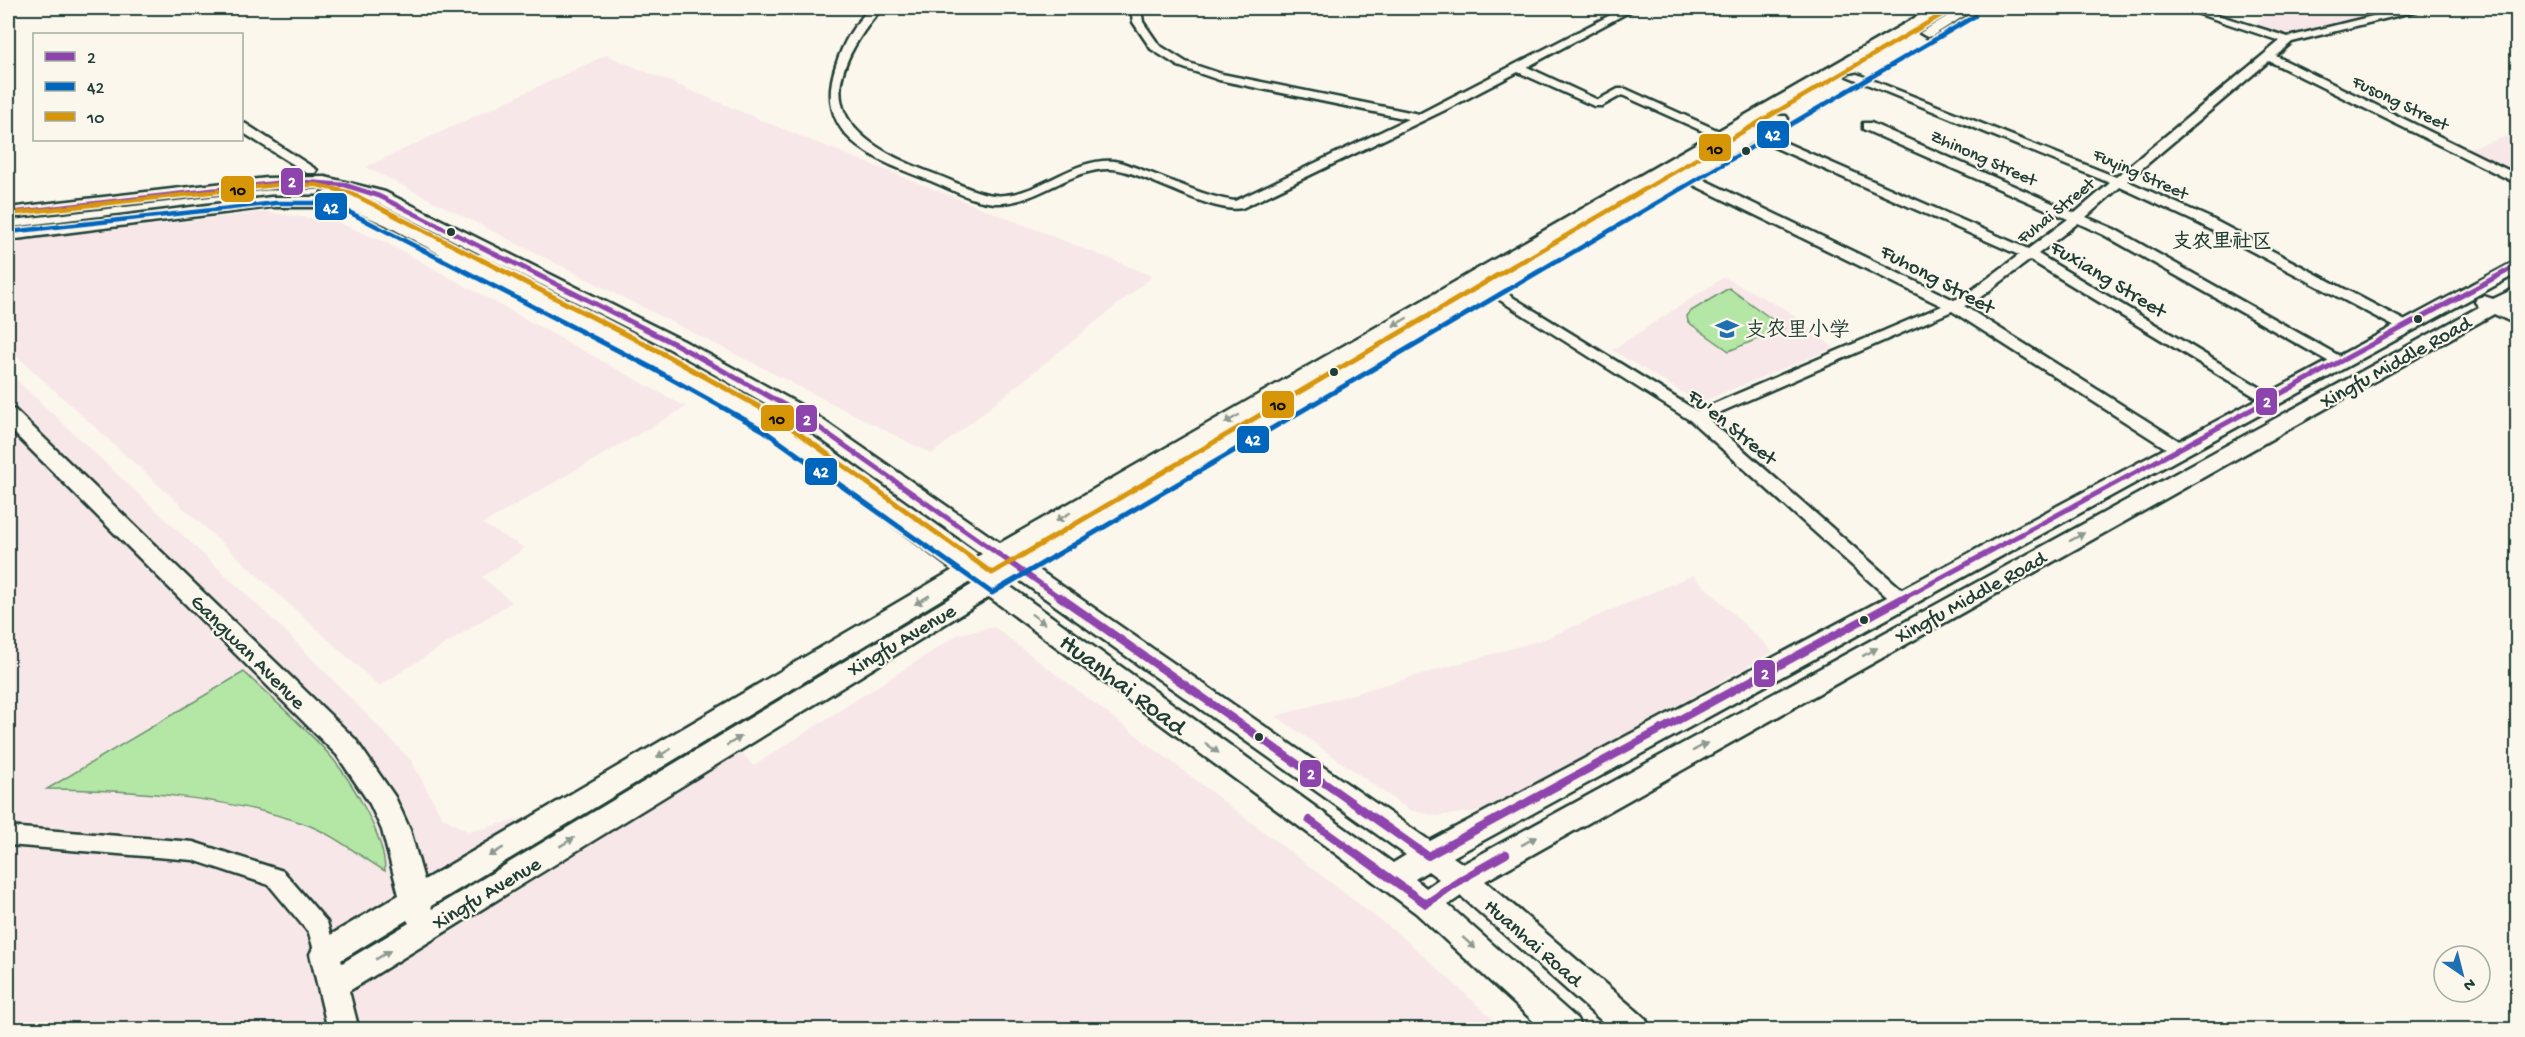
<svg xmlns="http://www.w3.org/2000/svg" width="2525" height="1037" font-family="'Gochi Hand','LXGW WenKai TC',sans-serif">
<rect width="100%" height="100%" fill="#fbf7ec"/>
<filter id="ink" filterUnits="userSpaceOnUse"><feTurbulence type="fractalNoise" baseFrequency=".0167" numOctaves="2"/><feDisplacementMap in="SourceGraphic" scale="12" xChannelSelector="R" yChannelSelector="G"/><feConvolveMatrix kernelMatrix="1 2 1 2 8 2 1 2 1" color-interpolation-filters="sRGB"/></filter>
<g filter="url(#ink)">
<path fill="#f8e7e9" d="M2276 8H2337L2366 16 2294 38 2252 25Z
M606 55 790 132 1153 276 932 454 366 167Z
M2517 133V174L2467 149Z
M265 212 337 222 385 242 686 407 482 524 525 548 482 577 512 602 379 686 8 348V242Z
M1724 277 1787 310 1834 348 1703 401H1697L1612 350Z
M8 372 284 630 411 760 442 817 469 832 528 817 707 710 753 766 959 634 994 627 1405 939 1504 1029H8Z
M1693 575 1773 652 1504 802 1481 811 1437 816 1409 810 1276 716 1544 639Z"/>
<path fill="#b4e6a6" stroke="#6a926d" stroke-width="1.5" d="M1729 288 1784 328 1729 351 1688 322 1687 316 1691 311Z
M244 672C273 700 307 728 333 759 354 785 385 837 385 871 361 857 331 833 305 824 224 796 133 790 47 789Z"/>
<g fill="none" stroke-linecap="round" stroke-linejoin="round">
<g stroke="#1f3d34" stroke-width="5">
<path id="street" d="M871 8H882C807 97 838 139 937 175 959 183 982 198 1006 195 1044 191 1074 158 1114 161 1124 162 1135 168 1145 171 1174 181 1205 197 1235 201L1408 119 1219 80 1178 66 1151 49 1133 22 1131 8H1141L1143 22 1159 45 1186 62 1222 74 1419 114 1624 8H1636L1527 67 1598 100 1618 89H1626L1728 135 1718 138 1622 95 1602 106H1594L1518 72 1447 109 1242 208C1212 215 1144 171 1112 169 1070 167 1037 205 995 203 973 202 951 189 931 181 875 160 812 137 836 65 843 43 854 23 871 8Z
M2181 8H2195L2288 37 2405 8H2421L2420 10 2292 42 2276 56 2518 175V184L2269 61 2127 181 2210 218 2409 323 2411 326 2409 329H2399L2200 224 2120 187 2086 217 2114 229 2343 358 2345 361 2343 364H2333L2104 235 2078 223 2038 254 2274 396 2277 399 2274 402H2264L2030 260 1974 302 1964 306 2184 444 2186 448 2184 452H2172L1952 311 1707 418 1907 594 1910 599 1907 604H1895L1691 421 1484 290 1491 286 1496 287 1697 411 1942 306 1663 170V164H1671L1954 300 1964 296 2019 255 1751 137V131H1759L2028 249 2068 219 1863 129V123H1871L2075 213 2110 183 1847 76 1857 74 2116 177 2280 41Z
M242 123 246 124 317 170 315 173H307L242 132Z
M8 827 193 842 283 871 327 922 336 954 333 961 325 964 317 961 309 933 269 885 193 860 8 845Z"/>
</g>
<g stroke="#1f3d34" stroke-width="5">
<path id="secondary" d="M1932 8H1948L1017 555 1019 556 1774 116H1786L1788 119 1786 122 1036 568 1430 841 2518 260V273L1453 857 1463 864 2479 307 2475 302 2477 298 2484 296 2493 299 2518 287V301L2508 306 2518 311V325L2494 314 1485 881 1646 1019 1650 1030H1612L1461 896 1448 905 1577 1019 1581 1030H1543L1416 913 989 597 349 991 359 1030H328L310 954 315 944 399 895 382 830 370 804 337 755 8 427V408L15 410 355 739 395 797 410 830 424 880 953 570 761 427 386 225 350 209 348 213 342 214 318 207H271L8 240V230L271 197H320L322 192C345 187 377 208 398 217L775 417 972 559 982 554 790 417 670 349 373 200 325 187 267 188 8 218V208L267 178 325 177 385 192 684 341 804 407 1000 543ZM999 565 1001 567 991 573 989 571ZM1018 579 1406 855 1393 863 1008 585ZM970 582 973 584 432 909 431 906ZM1428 871 1439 879 1426 888 1415 879ZM407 920 409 923 342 963 341 960Z
M1961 8H1977L1932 36 1927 37 1920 33Z
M2503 8H2518V15Z"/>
</g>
<use href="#street" fill="#fbf7ec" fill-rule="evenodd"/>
<use href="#secondary" fill="#fbf7ec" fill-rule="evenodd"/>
<g stroke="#fbf7ec" stroke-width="8">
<path id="bus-1-far2" d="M8 213 293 181 345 185 379 196 509 261"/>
</g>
<g stroke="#fbf7ec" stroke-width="10">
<path id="bus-1-far1" d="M506 259 677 345 797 412 1062 599
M1902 599 2518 265"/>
</g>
<g stroke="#fbf7ec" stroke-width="12">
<path id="bus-1" d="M1060 597 1428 856 1905 597
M1309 820 1426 904 1462 879 1506 854"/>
</g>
<g stroke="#fbf7ec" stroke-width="8">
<path id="bus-2-far1" d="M9 232 276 203H315L345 210 444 261
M1558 261 1975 16"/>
</g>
<g stroke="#fbf7ec" stroke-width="10">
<path id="bus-2" d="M441 259 652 368 763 430 992 593 1560 259"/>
</g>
<g stroke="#fbf7ec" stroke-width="8">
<path id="bus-3-far1" d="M8 214 275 185H317L351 193 483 261
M1523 261 1953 8"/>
</g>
<g stroke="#fbf7ec" stroke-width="10">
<path id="bus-3" d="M480 259 660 352 772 414 992 573 1525 259"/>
</g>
<use href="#bus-1-far2" stroke="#8e44ad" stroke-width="4.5"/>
<use href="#bus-1-far1" stroke="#8e44ad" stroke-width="5"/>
<use href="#bus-1" stroke="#8e44ad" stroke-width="8"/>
<use href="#bus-2-far1" stroke="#0065bd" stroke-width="4.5"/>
<use href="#bus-2" stroke="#0065bd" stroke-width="5"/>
<use href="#bus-3-far1" stroke="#d79608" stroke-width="4.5"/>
<use href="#bus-3" stroke="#d79608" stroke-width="5"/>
</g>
<defs><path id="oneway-solid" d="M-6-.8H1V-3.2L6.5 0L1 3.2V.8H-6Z" transform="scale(1.5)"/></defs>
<g fill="#8d9a90">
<use href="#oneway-solid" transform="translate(1400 322) rotate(150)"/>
<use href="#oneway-solid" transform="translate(1232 419) rotate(150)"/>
<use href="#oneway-solid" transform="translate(1063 517) rotate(150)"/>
<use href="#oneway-solid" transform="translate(2077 537) rotate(-29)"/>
<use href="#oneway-solid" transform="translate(922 600) rotate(149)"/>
<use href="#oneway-solid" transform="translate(1038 619) rotate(37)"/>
<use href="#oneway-solid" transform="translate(1870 652) rotate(-29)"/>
<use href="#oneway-solid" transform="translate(734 741) rotate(-31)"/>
<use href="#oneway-solid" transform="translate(1700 747) rotate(-29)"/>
<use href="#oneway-solid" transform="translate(1212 748) rotate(37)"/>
<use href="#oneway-solid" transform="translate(664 753) rotate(149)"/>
<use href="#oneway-solid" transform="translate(1529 841) rotate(-29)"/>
<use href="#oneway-solid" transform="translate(567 842) rotate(-31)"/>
<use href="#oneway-solid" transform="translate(496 852) rotate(149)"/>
<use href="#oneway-solid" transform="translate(1469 943) rotate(42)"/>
<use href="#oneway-solid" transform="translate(383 955) rotate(-31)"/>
</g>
</g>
<defs>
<g id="school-bare" transform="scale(1.8)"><path d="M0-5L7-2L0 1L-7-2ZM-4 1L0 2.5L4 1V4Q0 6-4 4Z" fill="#1f6fb2" stroke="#fbf7ec" stroke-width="2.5" paint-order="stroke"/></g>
</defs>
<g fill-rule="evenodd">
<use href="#school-bare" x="1727" y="329"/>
</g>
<g fill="#1f3d34" stroke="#fbf7ec" stroke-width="2">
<circle cx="1746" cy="151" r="5"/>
<circle cx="451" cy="232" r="5"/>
<circle cx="2418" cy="319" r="5"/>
<circle cx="1334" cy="372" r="5"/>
<circle cx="1864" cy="620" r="5"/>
<circle cx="1259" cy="737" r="5"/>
</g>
<g text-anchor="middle" stroke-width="4.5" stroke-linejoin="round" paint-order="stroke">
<g font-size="18" fill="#1f3d34" stroke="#fbf7ec">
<text transform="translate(2401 102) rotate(26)" y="6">Fusong Street</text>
<text transform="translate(1984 157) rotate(24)" y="6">Zhinong Street</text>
<text transform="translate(2141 173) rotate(24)" y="6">Fuying Street</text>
<text transform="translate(2055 210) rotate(-39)" y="6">Fuhai Street</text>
</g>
<g font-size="20" font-weight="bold" fill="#1f3d34" stroke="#fbf7ec">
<text x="2222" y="247">支农里社区</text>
</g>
<g font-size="21" fill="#1f3d34" stroke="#fbf7ec">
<text transform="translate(1938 278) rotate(28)" y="7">Fuhong Street</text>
<text transform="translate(2109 278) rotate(31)" y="7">Fuxiang Street</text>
<text transform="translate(2395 361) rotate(-29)" y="7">Xingfu Middle Road</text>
<text transform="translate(1733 426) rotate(39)" y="7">Fu'en Street</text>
<text transform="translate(1970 596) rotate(-29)" y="7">Xingfu Middle Road</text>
<text transform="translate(901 639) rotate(-31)" y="7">Xingfu Avenue</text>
<text transform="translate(249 651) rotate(45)" y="7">Gangwan Avenue</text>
<text transform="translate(486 892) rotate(-31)" y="7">Xingfu Avenue</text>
<text transform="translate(1534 942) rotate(41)" y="7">Huanhai Road</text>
</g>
<g font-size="21" fill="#1f3d34" stroke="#fbf7ec" text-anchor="start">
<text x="1745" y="336">支农里小学</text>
</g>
<g font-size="26" fill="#1f3d34" stroke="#fbf7ec">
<text transform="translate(1124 683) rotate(37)" y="9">Huanhai Road</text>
</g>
</g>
<g stroke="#fbf7ec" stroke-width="2">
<rect x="1756" y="120" width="34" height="29" rx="6" fill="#0065bd"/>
<rect x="1698" y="133" width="34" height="29" rx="6" fill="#d79608"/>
<rect x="280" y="167" width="24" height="29" rx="6" fill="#8e44ad"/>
<rect x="220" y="175" width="35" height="28" rx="6" fill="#d79608"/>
<rect x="314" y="192" width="34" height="29" rx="6" fill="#0065bd"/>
<rect x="2255" y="387" width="23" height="29" rx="6" fill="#8e44ad"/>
<rect x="1261" y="390" width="34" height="29" rx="6" fill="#d79608"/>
<rect x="760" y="404" width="35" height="28" rx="6" fill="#d79608"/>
<rect x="795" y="404" width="23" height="29" rx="6" fill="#8e44ad"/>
<rect x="1236" y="425" width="34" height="29" rx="6" fill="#0065bd"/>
<rect x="804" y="457" width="34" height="29" rx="6" fill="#0065bd"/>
<rect x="1753" y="659" width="23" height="29" rx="6" fill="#8e44ad"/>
<rect x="1299" y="759" width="23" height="29" rx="6" fill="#8e44ad"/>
</g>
<g font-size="16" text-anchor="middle" font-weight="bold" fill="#fff">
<text x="1773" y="140">42</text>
<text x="292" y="187">2</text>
<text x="331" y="213">42</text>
<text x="2267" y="407">2</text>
<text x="807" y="425">2</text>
<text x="1253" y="445">42</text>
<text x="821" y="477">42</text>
<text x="1765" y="679">2</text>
<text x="1311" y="779">2</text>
</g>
<g font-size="16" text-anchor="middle" font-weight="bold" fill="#111">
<text x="1715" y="154">10</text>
<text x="238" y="195">10</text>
<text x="1278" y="410">10</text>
<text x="777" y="424">10</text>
</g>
<rect width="2525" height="1037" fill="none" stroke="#fbf7ec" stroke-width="30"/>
<rect x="15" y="15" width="2495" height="1007" fill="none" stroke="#1f3d34" stroke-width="2" filter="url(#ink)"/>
<rect x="33" y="33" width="210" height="108" fill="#fbf7ec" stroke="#a3ada2" stroke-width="1.5"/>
<rect x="45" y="52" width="30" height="9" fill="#8e44ad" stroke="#a3ada2" stroke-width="1.5"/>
<text x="87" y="63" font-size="18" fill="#1f3d34">2</text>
<rect x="45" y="82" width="30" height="9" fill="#0065bd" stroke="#a3ada2" stroke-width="1.5"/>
<text x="87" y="93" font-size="18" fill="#1f3d34">42</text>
<rect x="45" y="112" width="30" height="9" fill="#d79608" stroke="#a3ada2" stroke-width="1.5"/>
<text x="87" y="123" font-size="18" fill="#1f3d34">10</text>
<g transform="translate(2462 974) rotate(145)"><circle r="28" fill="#fbf7ec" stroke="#a3ada2" stroke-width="1.5"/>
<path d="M0-4.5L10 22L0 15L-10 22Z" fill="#1f6fb2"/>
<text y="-9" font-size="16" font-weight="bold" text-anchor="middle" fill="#1f3d34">N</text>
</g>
</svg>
